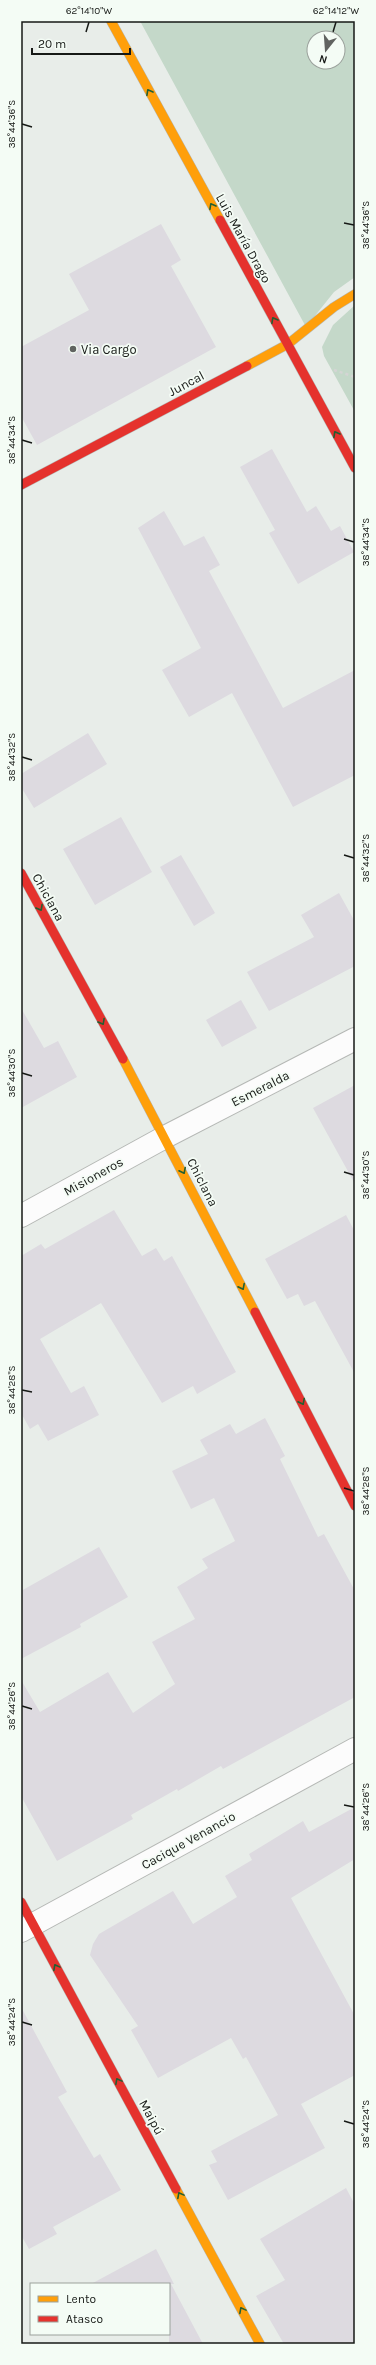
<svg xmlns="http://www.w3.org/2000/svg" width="376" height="2365" font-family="Karla,sans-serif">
<rect width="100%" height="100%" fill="#e8ede9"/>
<path fill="#c4d8c9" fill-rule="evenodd" d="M140 21H355V277L334 292 306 327ZM314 38H338V62H314Z
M355 305V412L324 356 322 347 333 325Z"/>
<path fill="#dddae0" d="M161 224 181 260 171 266 216 347 37 445 21 416V347L89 310 69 274Z
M272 449 307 512 316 506 331 531 340 526 354 552 298 584 269 533 275 530 240 467Z
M164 511 184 546 204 536 220 565 209 571 283 708 355 670V775L293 807 232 693 189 717 162 670 201 648 138 528Z
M88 733 107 764 34 808 21 787V774Z
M121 817 152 872 95 905 63 849Z
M181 855 215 913 194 926 160 867Z
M339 893 355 922V966L269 1011 247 972 314 937 301 915Z
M241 1000 257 1028 222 1047 206 1020Z
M21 1008 44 1048 58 1041 77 1077 21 1108Z
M355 1085V1184L313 1108Z
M114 1210 142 1256 156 1248 164 1261 172 1256 236 1372 197 1394 193 1386 162 1403 101 1303 40 1339 71 1393 84 1386 99 1415 48 1441 38 1424 30 1429 21 1413V1256L41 1244 45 1249Z
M346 1215 355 1232V1374L315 1301 304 1306 298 1294 287 1299 265 1259Z
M265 1418 285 1456 280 1459 318 1537 324 1534 355 1591V1697L223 1769 221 1766 178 1791 177 1789 131 1815 133 1819 57 1861 21 1796V1680L40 1712 108 1672 133 1713 175 1684 152 1642 195 1619 177 1587 208 1568 202 1559 235 1541 214 1498 191 1509 172 1471 208 1454 200 1440 230 1424 236 1434Z
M99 1547 128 1597 80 1624 81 1627 21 1659V1591Z
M355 1807V1859L291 1898 355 2016V2075L301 2104 325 2148 228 2200 209 2165 217 2162 211 2151 278 2115 246 2057 243 2059 231 2038 158 2078 131 2030 138 2026 90 1955 93 1944 99 1934 173 1891 193 1924 237 1897 225 1876 252 1860 249 1854 303 1821 309 1832Z
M21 2007 67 2092 58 2097 94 2158 100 2154 121 2190 53 2227 57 2234 29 2249 21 2235Z
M346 2188 355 2205V2344H284L256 2296 285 2280 260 2239Z
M156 2249 174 2284H171L203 2344H169V2284H91Z"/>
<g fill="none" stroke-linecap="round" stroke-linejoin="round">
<g stroke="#b5b8b5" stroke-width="24">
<path id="street" d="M21 1216 165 1137 355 1039
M21 1931 355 1749"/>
</g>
<g stroke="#b5b8b5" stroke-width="10">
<path id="slow" d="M111 21 220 220
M247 366 288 344 334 307 355 294
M123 1059 255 1312
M176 2189 260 2344"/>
</g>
<g stroke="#b5b8b5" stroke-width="10">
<path id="jam" d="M220 220 355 468
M21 485 247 366
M21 873 123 1059
M255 1312 355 1506
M21 1902 176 2189"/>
</g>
<path stroke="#d4d5d4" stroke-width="2.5" stroke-dasharray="3 3" stroke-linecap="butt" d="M334 370 355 377"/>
<use href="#street" stroke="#fcfcfc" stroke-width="22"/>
<use href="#slow" stroke="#ff9f0a" stroke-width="9"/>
<use href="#jam" stroke="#e5322d" stroke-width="9"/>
</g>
<defs><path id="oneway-chevron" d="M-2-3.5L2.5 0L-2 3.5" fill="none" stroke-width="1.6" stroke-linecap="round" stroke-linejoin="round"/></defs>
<g stroke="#225f32">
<use href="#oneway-chevron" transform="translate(149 92) rotate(-119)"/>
<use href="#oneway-chevron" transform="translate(212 206) rotate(-119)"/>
<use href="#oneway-chevron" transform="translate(274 320) rotate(-119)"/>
<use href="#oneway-chevron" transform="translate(336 434) rotate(-119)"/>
<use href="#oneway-chevron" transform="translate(40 908) rotate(61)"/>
<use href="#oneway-chevron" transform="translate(102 1022) rotate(61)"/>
<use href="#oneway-chevron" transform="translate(183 1171) rotate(63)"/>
<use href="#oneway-chevron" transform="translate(242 1287) rotate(63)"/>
<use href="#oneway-chevron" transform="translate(302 1402) rotate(63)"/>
<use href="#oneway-chevron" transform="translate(56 1967) rotate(-118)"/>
<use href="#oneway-chevron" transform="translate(118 2081) rotate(-118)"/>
<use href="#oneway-chevron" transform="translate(180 2195) rotate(-118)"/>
<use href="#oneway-chevron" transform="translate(242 2310) rotate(-118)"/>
</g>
<path fill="none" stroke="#161916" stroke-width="1.5" d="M86 32 89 22M333 32 336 22M22 124 32 127M344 223 354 225M22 440 32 443M344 539 354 542M22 757 32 760M344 855 354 858M22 1073 32 1076M344 1172 354 1175M22 1390 32 1392M344 1488 354 1491M22 1706 32 1709M344 1805 354 1807M22 2022 32 2025M344 2121 354 2124"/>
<circle fill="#606360" stroke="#f4fcf5" stroke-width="1.5" cx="73" cy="349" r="4"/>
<g text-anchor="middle" stroke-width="3.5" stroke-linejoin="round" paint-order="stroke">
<g font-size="13" fill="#161916" stroke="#f4fcf5">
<text transform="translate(244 238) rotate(61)" y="5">Luis María Drago</text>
<text transform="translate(186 383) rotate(-28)" y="5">Juncal</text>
<text transform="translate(49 897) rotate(61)" y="5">Chiclana</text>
<text transform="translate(260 1088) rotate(-27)" y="5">Esmeralda</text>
<text transform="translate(93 1176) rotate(-29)" y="5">Misioneros</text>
<text transform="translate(203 1182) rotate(63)" y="5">Chiclana</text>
<text transform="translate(188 1840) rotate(-29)" y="5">Cacique Venancio</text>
<text transform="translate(152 2117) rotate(62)" y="5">Maipú</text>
</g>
<g font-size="13" fill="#161916" stroke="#f4fcf5" text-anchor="start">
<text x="81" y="354">Via Cargo</text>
</g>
</g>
<rect width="376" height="2365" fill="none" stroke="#f4fcf5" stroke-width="44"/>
<rect x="30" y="2283" width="140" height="52" fill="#f4fcf5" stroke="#9ba19c"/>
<rect x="38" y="2296" width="20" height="6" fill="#ff9f0a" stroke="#9ba19c"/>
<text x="66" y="2303" font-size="12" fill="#161916">Lento</text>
<rect x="38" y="2316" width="20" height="6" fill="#e5322d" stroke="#9ba19c"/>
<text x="66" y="2323" font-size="12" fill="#161916">Atasco</text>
<g transform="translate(326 50) rotate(197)"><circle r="19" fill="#f4fcf5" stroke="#9ba19c"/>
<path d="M0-3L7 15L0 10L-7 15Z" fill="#606360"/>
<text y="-6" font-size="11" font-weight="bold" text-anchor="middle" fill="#161916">N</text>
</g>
<path d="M32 48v6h98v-6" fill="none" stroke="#161916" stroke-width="2"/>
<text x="38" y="48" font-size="12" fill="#161916" stroke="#f4fcf5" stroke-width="3" paint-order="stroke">20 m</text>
<rect x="22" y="22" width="332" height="2321" fill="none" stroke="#161916" stroke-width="1.5"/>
<g font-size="10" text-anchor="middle" fill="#161916">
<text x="89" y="14">62°14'10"W</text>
<text x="336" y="14">62°14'12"W</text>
<text transform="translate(11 124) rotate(-90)" y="4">38°44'36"S</text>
<text transform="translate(365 225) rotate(-90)" y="4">38°44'36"S</text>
<text transform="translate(11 440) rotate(-90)" y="4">38°44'34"S</text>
<text transform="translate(365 542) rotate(-90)" y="4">38°44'34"S</text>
<text transform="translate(11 757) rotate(-90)" y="4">38°44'32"S</text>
<text transform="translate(365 858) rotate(-90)" y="4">38°44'32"S</text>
<text transform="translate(11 1073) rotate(-90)" y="4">38°44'30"S</text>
<text transform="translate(365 1175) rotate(-90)" y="4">38°44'30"S</text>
<text transform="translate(11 1390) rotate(-90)" y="4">38°44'28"S</text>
<text transform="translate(365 1491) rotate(-90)" y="4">38°44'28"S</text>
<text transform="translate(11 1706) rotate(-90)" y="4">38°44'26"S</text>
<text transform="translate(365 1807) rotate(-90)" y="4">38°44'26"S</text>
<text transform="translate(11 2022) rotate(-90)" y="4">38°44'24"S</text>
<text transform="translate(365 2124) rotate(-90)" y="4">38°44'24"S</text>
</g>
</svg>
